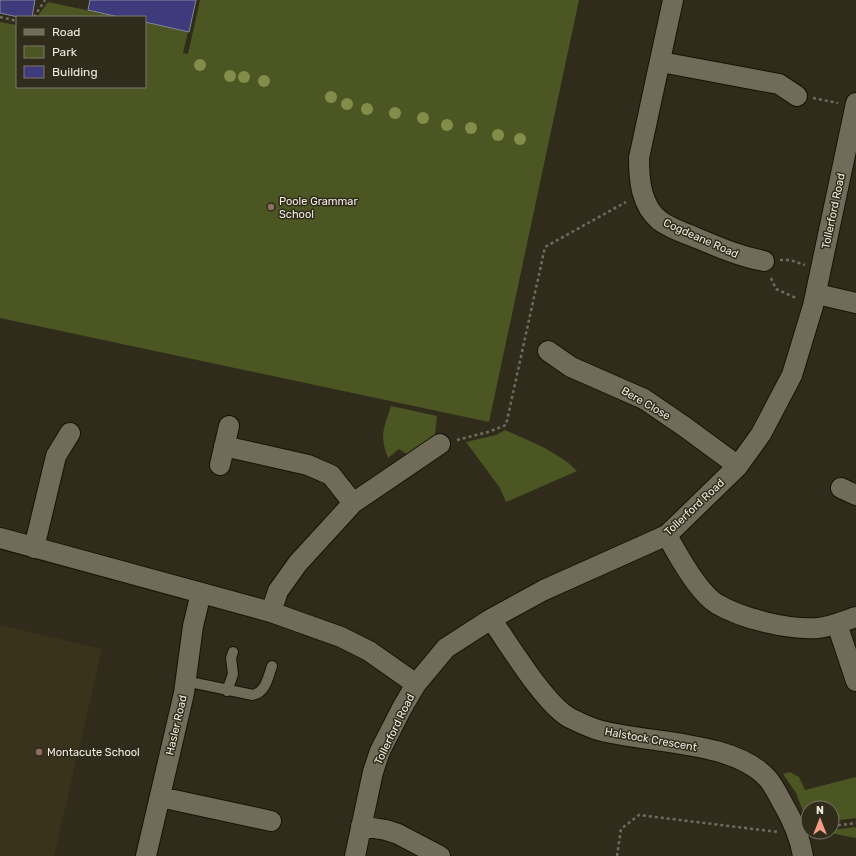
<svg xmlns="http://www.w3.org/2000/svg" width="856" height="856" font-family="Rubik,sans-serif">
<rect width="100%" height="100%" fill="#302b1b"/>
<path fill="#3a331b" d="M0 625 102 649 54 856H0Z"/>
<path fill="#4c5623" d="M200 0H579L489 422 0 318V22L17 25V87H145V22L188 32 183 53 188 54Z
M48 2 119 17H37Z
M391 406 437 416 434 442 411 457 399 449 388 458C379 435 384 428 391 406Z
M505 430C531 442 557 451 577 471L506 502 500 488 466 442 496 435Z
M790 772 799 777 805 790 856 777V818L832 821V808H808L807 821 796 793 783 774Z
M856 827V838L825 832H832V830Z"/>
<path fill="#3e3b7c" stroke="#858799" d="M0 0H35L32 17H18L0 13Z
M90 0H196L189 32 145 22V17H119L88 10Z"/>
<g fill="none" stroke-linecap="round" stroke-linejoin="round">
<g stroke="#181305" stroke-width="12">
<path id="service" d="M185 681 253 695C266 692 268 677 272 666
M227 691 233 674 231 658 233 652"/>
</g>
<g stroke="#181305" stroke-width="22">
<path id="minor" d="M673 0 639 158C639 180 641 205 659 220 668 227 681 232 692 236 716 246 738 256 764 261
M661 62 779 84 797 96
M817 294 856 303
M548 351 571 367 644 399 685 427 738 466
M224 446 308 465 331 475 353 503
M220 465 229 426
M841 488 856 495
M667 535C677 554 699 593 717 604 743 619 788 630 818 628 831 627 844 621 856 617
M0 538 271 612 341 637 369 651 416 684
M34 548 56 456 70 433
M271 612 278 591 298 563 353 503 440 444
M491 619C509 644 545 705 570 718 578 722 587 726 595 729 643 744 733 739 768 779 774 786 778 795 782 802 792 819 800 837 803 856
M837 624 856 681
M160 797 271 821
M361 826 386 830 398 834 440 856
M146 856 184 693 193 626 201 593
M355 856 373 772 380 751 402 708 416 684 446 648 491 619 544 590 667 535 738 466 761 434 792 375 813 306 856 103"/>
</g>
<path stroke="#706c5e" stroke-width="2.5" stroke-dasharray="3 3" stroke-linecap="butt" d="M0 17 17 21
M34 17 45 0
M813 98 838 103
M780 260H790L805 265
M771 278 776 289 796 298
M457 440 488 432 506 425 545 247 626 202
M832 826 856 823
M617 856 621 829 639 815 778 832"/>
<use href="#service" stroke="#716c59" stroke-width="10"/>
<use href="#minor" stroke="#716c59" stroke-width="20"/>
</g>
<g fill="#838d4a">
<circle cx="200" cy="65" r="6"/>
<circle cx="230" cy="76" r="6"/>
<circle cx="244" cy="77" r="6"/>
<circle cx="264" cy="81" r="6"/>
<circle cx="331" cy="97" r="6"/>
<circle cx="347" cy="104" r="6"/>
<circle cx="367" cy="109" r="6"/>
<circle cx="395" cy="113" r="6"/>
<circle cx="423" cy="118" r="6"/>
<circle cx="447" cy="125" r="6"/>
<circle cx="471" cy="128" r="6"/>
<circle cx="498" cy="135" r="6"/>
<circle cx="520" cy="139" r="6"/>
</g>
<g fill="#8d6e63" stroke="#302b1b" stroke-width="1.5">
<circle cx="271" cy="207" r="4"/>
<circle cx="39" cy="752" r="4"/>
</g>
<g text-anchor="middle" stroke-width="3" stroke-linejoin="round" paint-order="stroke">
<g font-size="11" fill="#eeebe0" stroke="#302b1b" text-anchor="start">
<text x="279" y="205">Poole Grammar<tspan x="279" dy="13">School</tspan></text>
<text x="47" y="756">Montacute School</text>
</g>
<g font-size="11" fill="#eeebe0" stroke="#302b1b">
<text transform="translate(833 211) rotate(-78)" y="4">Tollerford Road</text>
<text transform="translate(701 238) rotate(24)" y="4">Cogdeane Road</text>
<text transform="translate(646 403) rotate(30)" y="4">Bere Close</text>
<text transform="translate(694 507) rotate(-43)" y="4">Tollerford Road</text>
<text transform="translate(176 725) rotate(-77)" y="4">Hasler Road</text>
<text transform="translate(394 729) rotate(-64)" y="4">Tollerford Road</text>
<text transform="translate(651 739) rotate(10)" y="4">Halstock Crescent</text>
</g>
</g>
<rect x="16" y="16" width="130" height="72" fill="#302b1b" stroke="#7c786a"/>
<rect x="24" y="29" width="20" height="6" fill="#716c59" stroke="#7c786a"/>
<text x="52" y="36" font-size="12" fill="#eeebe0">Road</text>
<rect x="24" y="46" width="20" height="12" fill="#4c5623" stroke="#7c786a"/>
<text x="52" y="56" font-size="12" fill="#eeebe0">Park</text>
<rect x="24" y="66" width="20" height="12" fill="#3e3b7c" stroke="#7c786a"/>
<text x="52" y="76" font-size="12" fill="#eeebe0">Building</text>
<g transform="translate(820 820)"><circle r="19" fill="#302b1b" stroke="#7c786a"/>
<path d="M0-3L7 15L0 10L-7 15Z" fill="#f49e87"/>
<text y="-6" font-size="11" font-weight="bold" text-anchor="middle" fill="#eeebe0">N</text>
</g>
</svg>
